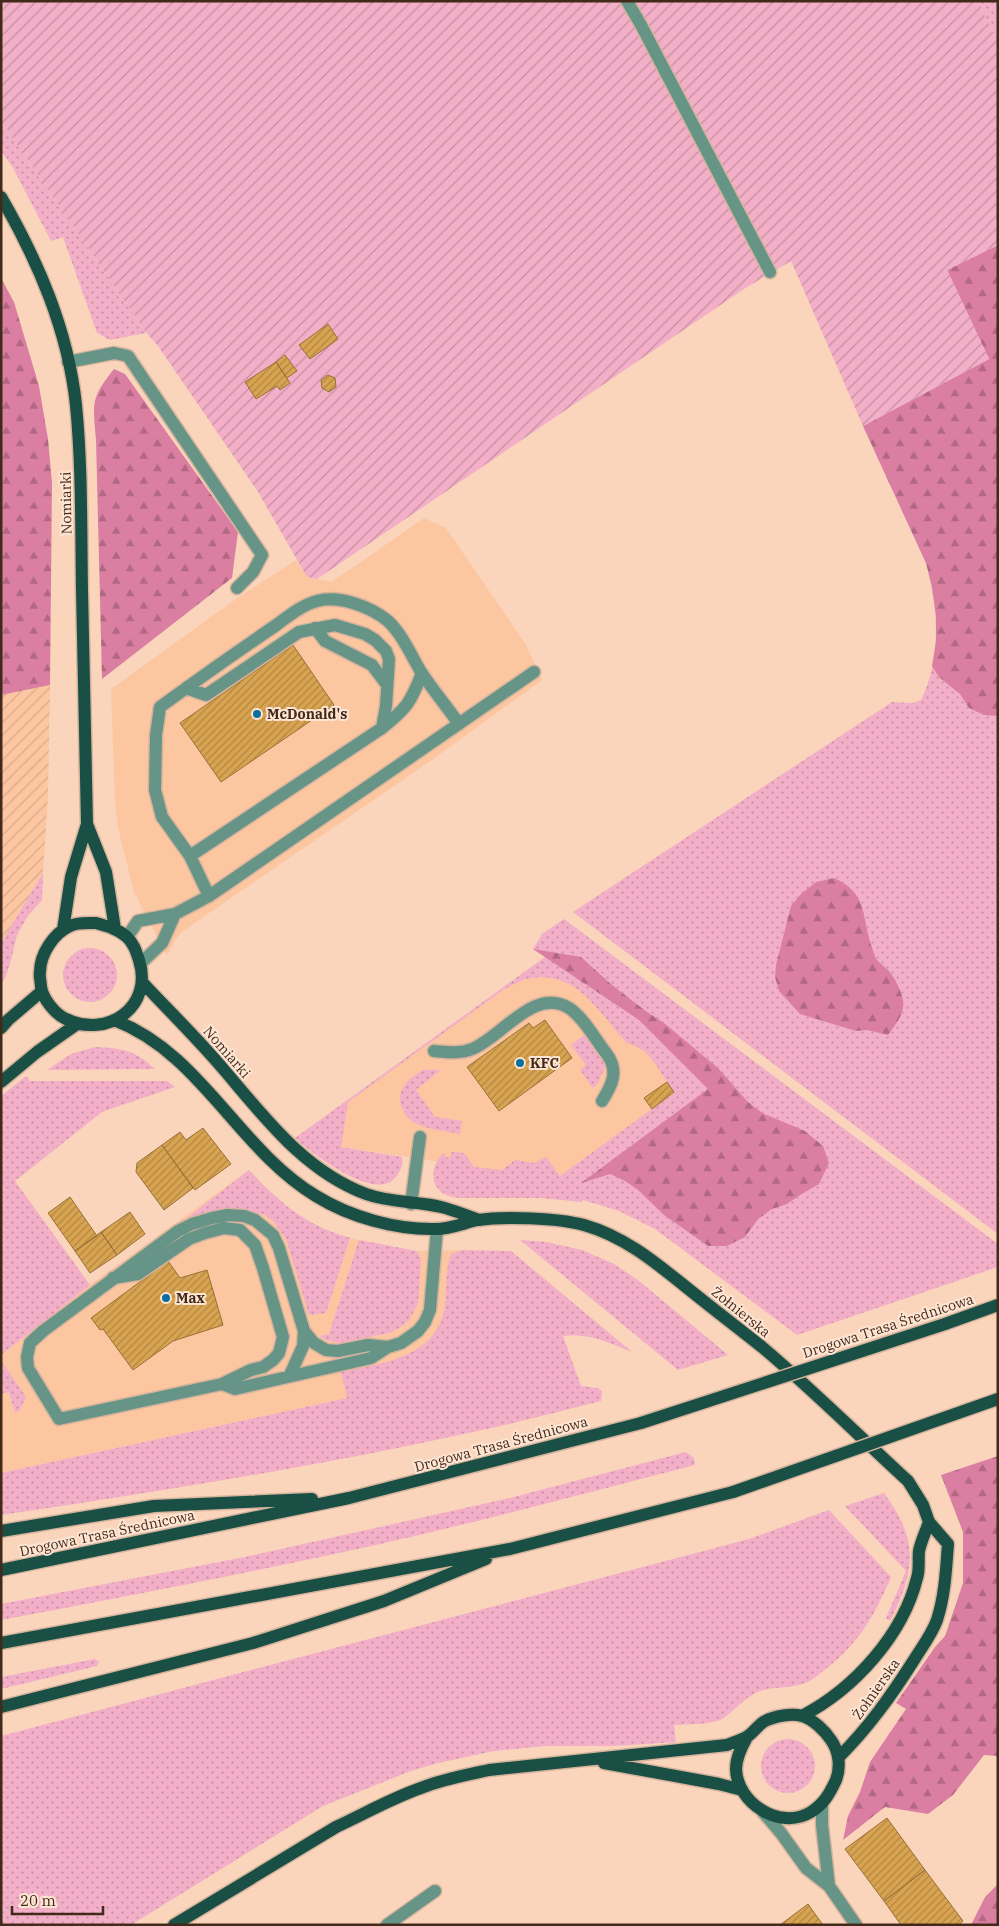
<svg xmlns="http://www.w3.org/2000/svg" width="999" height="1926" font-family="'IBM Plex Serif',serif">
<defs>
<pattern id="industrial-furrows" width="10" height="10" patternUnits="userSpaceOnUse" patternTransform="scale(1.25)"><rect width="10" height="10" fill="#fcc6a1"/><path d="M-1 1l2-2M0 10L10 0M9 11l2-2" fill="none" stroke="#d9aa8a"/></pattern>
<pattern id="grass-dots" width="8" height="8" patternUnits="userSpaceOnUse" patternTransform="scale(1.25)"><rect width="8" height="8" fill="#f2afc7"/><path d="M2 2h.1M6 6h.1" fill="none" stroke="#c68fa1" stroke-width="1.8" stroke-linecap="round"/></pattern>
<pattern id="forest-firs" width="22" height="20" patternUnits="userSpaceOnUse" patternTransform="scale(1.25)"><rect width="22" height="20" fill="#da7fa2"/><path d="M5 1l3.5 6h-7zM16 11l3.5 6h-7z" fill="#b26883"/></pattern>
<pattern id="garden-furrows" width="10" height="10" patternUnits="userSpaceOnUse" patternTransform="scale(1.25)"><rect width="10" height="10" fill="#f2afc7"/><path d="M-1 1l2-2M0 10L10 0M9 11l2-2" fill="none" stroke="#c68fa1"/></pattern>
<pattern id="building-hatch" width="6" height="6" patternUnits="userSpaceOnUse" patternTransform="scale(1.25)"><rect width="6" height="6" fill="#d9a451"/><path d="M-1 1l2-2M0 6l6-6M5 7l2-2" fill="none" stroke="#b28642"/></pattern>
</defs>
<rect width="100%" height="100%" fill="#fad5bc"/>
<path fill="#fcc6a1" d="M424 518 446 528 526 645 542 680 429 762 183 931 175 940 167 956 134 892 118 828 115 802 111 689 236 599 296 560 307 577 332 582Z
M546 957 708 1089 581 1183 341 1147 297 1137Z
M249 1170 272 1195 287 1207 318 1228 334 1234 385 1246 417 1251 462 1250 456 1371 347 1398 1 1473V1355L90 1285Z"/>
<path fill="url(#industrial-furrows)" d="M50 685 48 796 43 873 1 943V695Z"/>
<path fill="url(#grass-dots)" d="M978 1H998V43Z
M1 121 145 331 146 333 110 340 97 333 63 237 51 241 12 166 1 151Z
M998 245V1234L573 912 892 702 913 703 921 700C942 657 938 607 926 563L863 426 989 359Z
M43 873 42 900 27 917 17 935 11 960 5 979 1 983V943Z
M564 919 998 1244V1267L797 1335 655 1229 619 1211 583 1200 582 1202 540 1198H461C435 1197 425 1177 441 1155L445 1153V1157L450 1158 452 1152 464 1153 474 1167 502 1170 515 1160 534 1163 546 1157 560 1176 674 1093C665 1079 656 1063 645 1052 640 1046 630 1046 625 1041 597 1011 576 968 527 979 519 981 510 986 503 990L348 1102 341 1147 402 1157C403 1165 401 1171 395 1178 374 1202 313 1154 295 1138L545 957 533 949 542 934Z
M63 975a27 27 0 1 1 54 0a27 27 0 1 1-54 0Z
M584 1035 602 1058 605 1067 598 1083 593 1088 580 1070 586 1065 571 1045Z
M95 1047C122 1048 135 1050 155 1069L47 1070 71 1054Z
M423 1070H441L416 1090 435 1117 462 1121 460 1134C446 1131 430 1130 417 1124 403 1118 394 1098 405 1085 409 1078 417 1074 423 1070Z
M26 1076 30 1081H167L175 1087 102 1112 15 1181 90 1285 1 1355V1096Z
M249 1170C281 1204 305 1225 350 1238L326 1313 309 1315 286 1239 274 1222 265 1215 237 1208 187 1218Z
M359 1240 417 1251 421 1260 418 1304 409 1320 404 1325 390 1333 340 1343 326 1340 319 1336 329 1334Z
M520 1240 546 1242 582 1250 614 1264 638 1280 728 1355 678 1370Z
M462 1250 511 1251 632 1352C611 1343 587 1332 563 1336L581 1386 598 1388 602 1391 601 1401C557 1412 513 1424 468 1433 314 1467 158 1492 1 1515V1473L347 1398 341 1372C381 1363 433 1359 444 1311 448 1292 444 1272 451 1254Z
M1 1360 26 1397 20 1410 15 1413 9 1392 1 1394Z
M686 1452 694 1458 695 1465C591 1492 486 1520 380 1544 254 1572 128 1596 1 1620V1604L245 1557 510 1498Z
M884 1493C919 1540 916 1571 890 1621L886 1618 906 1571 845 1506Z
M829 1510 891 1577C875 1615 859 1643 826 1669 820 1673 814 1679 808 1682 792 1689 775 1686 760 1691 744 1697 731 1715 720 1720 706 1725 688 1724 674 1725L676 1742 615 1746H545L494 1751 438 1763 411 1771 323 1806 131 1925H1V1736L749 1539Z
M95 1659 99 1662 97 1666 1 1689V1677Z
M761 1766a27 27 0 1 1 54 0a27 27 0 1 1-54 0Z"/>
<path fill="url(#forest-firs)" d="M998 245V716L984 715 969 708 960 694 939 677 932 666 936 641V616L932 587 926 563 863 426 989 359 947 270Z
M1 278 14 302 39 386 48 439 52 483 50 685 1 695Z
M114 369 125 374 238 532 232 578 102 679 96 440C93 403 90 399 114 369Z
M834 878C867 892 862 916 871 945 873 949 874 955 876 959 879 963 884 966 888 970 895 978 901 990 903 1000 905 1014 896 1024 888 1035L867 1030 856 1031 800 1014 779 991 775 977 776 965 791 906 801 894 816 882Z
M533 949 581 957 612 985 647 1012 664 1023 718 1068 747 1101 762 1113 805 1131 823 1146 829 1163 819 1184 800 1195 787 1204 772 1209 758 1219 745 1237 727 1246H708L664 1215 638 1190 625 1181 610 1174 581 1183 708 1089 639 1020Z
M998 1456V1756L984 1755 953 1795 928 1814 885 1807 843 1840 848 1816 860 1792 870 1762 906 1709 896 1703 935 1647 945 1636 963 1583V1532L941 1475Z
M998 1884V1925H971L985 1897Z"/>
<path fill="url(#garden-furrows)" d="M1 1H978L998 43V245L947 270 989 359 863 426 791 261 744 289 317 579 307 577 258 492 158 346 145 331 1 121Z"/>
<path fill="url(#building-hatch)" stroke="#967137" d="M328 324 338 339 310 359 299 345Z
M285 355 297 371 287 378 276 362Z
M276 362 290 383 280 390 277 386 256 399 245 382Z
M328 375 335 378 336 387 329 392 322 388 321 380Z
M293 645 334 705 221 782 180 723Z
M545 1020 572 1058 499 1111 467 1067 529 1023 533 1028Z
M667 1082 674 1092 652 1109 644 1098Z
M203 1128 231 1164 195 1190 162 1145 180 1132 186 1140Z
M162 1145 193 1188 164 1210 136 1172 137 1163Z
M70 1197 97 1236 75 1251 48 1213Z
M130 1212 145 1234 117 1255 101 1232Z
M101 1232 117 1255 90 1273 75 1251Z
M168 1261 180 1278 207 1270 223 1325 173 1341 133 1370 103 1329 100 1330 91 1318Z
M887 1818 925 1870 884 1901 845 1849Z
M925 1870 963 1921 959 1925H901L884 1901Z
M808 1904 823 1925H780Z"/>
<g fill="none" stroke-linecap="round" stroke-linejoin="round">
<g stroke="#d5b39c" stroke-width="15">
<path id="minor" d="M627 1 641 25 770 272
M68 362 114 353 128 356 262 555 253 572 237 588
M315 628 325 641 372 665 387 685
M186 688 206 695 299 632 335 625 365 634 375 640 386 651 389 659 386 706 382 728
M190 856 382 728C407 708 411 702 422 673
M209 896 190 856 162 817 155 790 156 735 160 707C197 680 234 654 272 628 285 619 301 605 317 601 340 595 371 607 388 621 402 634 411 655 421 672 433 690 447 707 459 724
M127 937 138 921 175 914 209 896 534 672
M140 964 162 943 175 914
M434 1051C447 1052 460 1054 472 1049 501 1038 534 986 569 1008 584 1018 595 1039 606 1053 619 1070 613 1084 602 1101
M411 1204 420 1137
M113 1278 138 1274 189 1239 205 1233 224 1228 240 1230 255 1245 263 1268 283 1337 279 1353 273 1360 263 1367 251 1370 222 1384 59 1419 28 1368 27 1357 30 1343 43 1331 178 1231 192 1224 212 1218 228 1215 244 1216 255 1220 273 1235 279 1248 304 1331 314 1343 326 1350 338 1351 368 1345 388 1347
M290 1375 303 1346 304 1331
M222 1384 235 1389 371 1358 388 1347 401 1343 418 1331 425 1322 430 1310 437 1229
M822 1804V1825L829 1886
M763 1812 781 1833 806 1868 829 1886 856 1925
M387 1925 435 1891"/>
</g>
<g stroke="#d5b39c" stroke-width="15">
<path id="major" d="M1 197C38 261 68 330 76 405 82 466 81 528 82 590 84 668 85 746 87 824L71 877 63 930
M87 824 106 872 115 929
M96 923C107 926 118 929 127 937 134 944 136 951 139 960 154 1007 107 1039 66 1019 55 1014 43 999 41 987 41 982 39 977 40 972 40 954 54 933 70 926 77 922 88 923 96 923Z
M142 982C170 1012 199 1040 225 1071 266 1119 305 1171 366 1194 391 1203 416 1201 441 1207 454 1210 467 1216 480 1220
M114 1020C201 1053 238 1149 316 1196 350 1217 396 1230 436 1229 450 1229 464 1223 478 1220 504 1216 558 1218 584 1225 630 1238 664 1270 701 1299 721 1315 742 1331 762 1347 812 1389 859 1436 908 1481L923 1505 929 1522 948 1544C946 1570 945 1595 937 1620 932 1634 922 1647 914 1660 891 1696 869 1727 839 1757
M1 1028 8 1020 42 991
M1 1082 37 1052 77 1024
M1 1531 154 1506 312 1499
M1 1570 349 1498 641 1423
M1 1643 510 1549 733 1492
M1 1707 253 1643 384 1601 486 1559
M802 1716C854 1689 903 1635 917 1578 920 1569 918 1559 919 1551 921 1541 926 1531 929 1522
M604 1763 719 1784 742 1790
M174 1925 336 1827C364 1814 392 1798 421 1788 443 1779 466 1775 489 1770L727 1745C734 1742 742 1740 748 1736 754 1732 759 1724 765 1721 775 1716 792 1713 802 1716 813 1719 825 1731 831 1740 839 1751 841 1767 836 1780 830 1793 824 1804 811 1812 780 1831 737 1803 736 1769 736 1757 742 1746 747 1737"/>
</g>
<use href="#minor" stroke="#669487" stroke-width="12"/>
<use href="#major" stroke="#194f44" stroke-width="12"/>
<g stroke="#d5b39c" stroke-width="15" stroke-linecap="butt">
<path id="major-bridge" d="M641 1423 945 1324 998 1305
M733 1492 998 1399"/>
</g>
<use href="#major-bridge" stroke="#194f44" stroke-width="12"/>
</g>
<g fill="#096f9c" stroke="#fee5d4" stroke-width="2">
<circle cx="257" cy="714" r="5"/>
<circle cx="520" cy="1063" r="5"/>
<circle cx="166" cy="1298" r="5"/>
</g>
<g text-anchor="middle" stroke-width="4" stroke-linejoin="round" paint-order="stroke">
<g font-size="14" fill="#422a1a" stroke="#fee5d4">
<text transform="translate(66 503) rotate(-91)" y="5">Nomiarki</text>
<text transform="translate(227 1052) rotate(49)" y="5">Nomiarki</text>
<text transform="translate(741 1312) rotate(39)" y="5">Żołnierska</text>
<text transform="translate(888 1326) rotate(-18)" y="5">Drogowa Trasa Średnicowa</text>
<text transform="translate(501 1444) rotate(-15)" y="5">Drogowa Trasa Średnicowa</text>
<text transform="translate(107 1533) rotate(-12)" y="5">Drogowa Trasa Średnicowa</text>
<text transform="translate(876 1689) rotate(-55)" y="5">Żołnierska</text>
</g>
<g font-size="14" font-weight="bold" fill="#422a1a" stroke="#fee5d4" text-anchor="start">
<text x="267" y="719">McDonald's</text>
<text x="530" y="1068">KFC</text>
<text x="176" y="1303">Max</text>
</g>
</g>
<rect width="999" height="1926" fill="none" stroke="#422a1a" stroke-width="5"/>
<path d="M12 1906v8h91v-8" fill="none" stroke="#422a1a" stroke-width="2.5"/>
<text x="20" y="1906" font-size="15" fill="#422a1a" stroke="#fee5d4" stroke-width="4" paint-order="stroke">20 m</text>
</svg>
